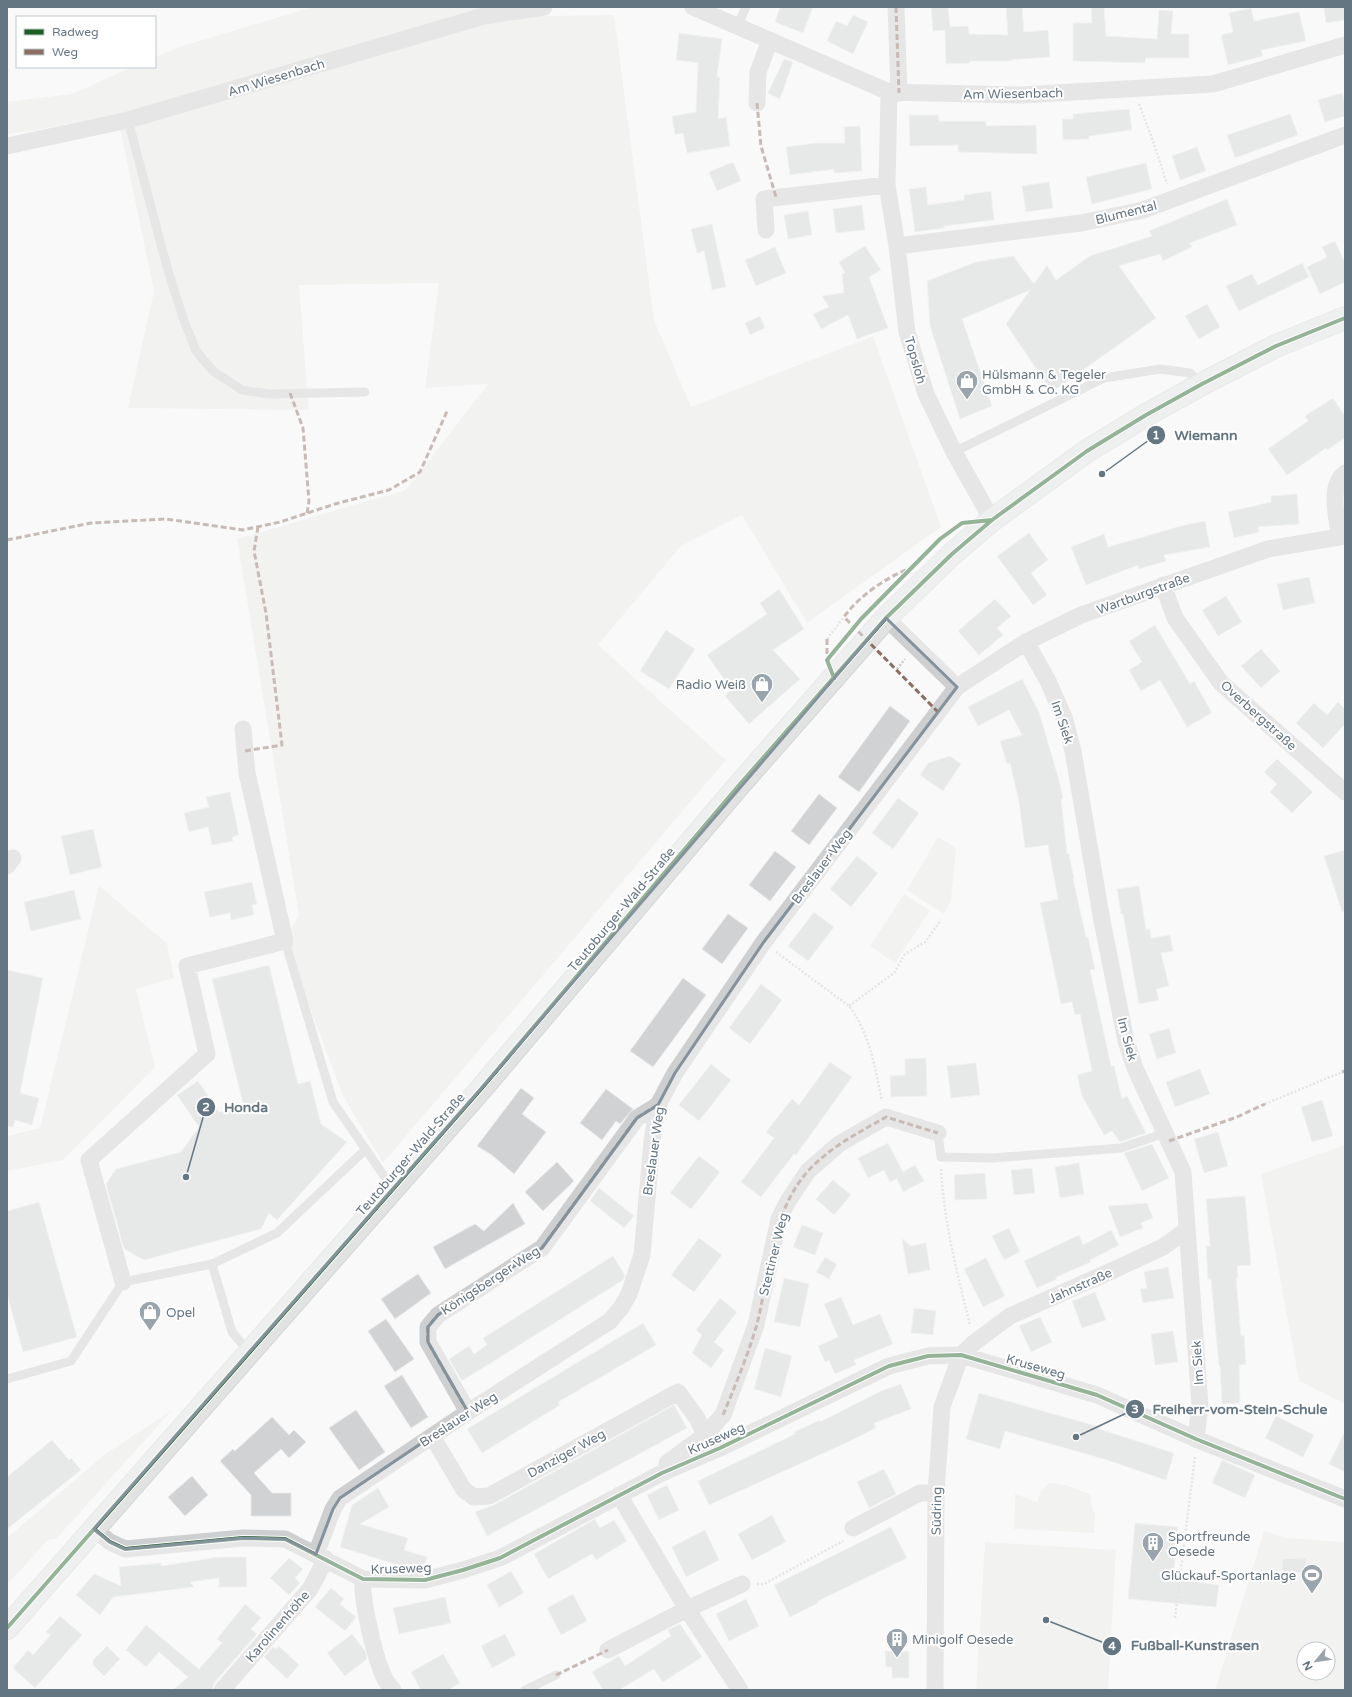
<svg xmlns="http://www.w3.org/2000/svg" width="1352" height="1697" font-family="'Varela Round',sans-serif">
<rect width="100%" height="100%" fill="#f9f9f9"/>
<path fill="#e8ebe6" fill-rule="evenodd" d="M313 7H531L534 16 614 15 654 320 691 407 873 336 941 527 807 623 742 515 681 546 598 645 726 760 383 1163 343 1096 285 941 299 915 237 539 406 490 488 384 425 388 439 283 299 285 309 410 128 408 154 291 117 114 37 130 7 134V102L72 94 132 67H155V57L179 47Z
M938 837 956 848 951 901 944 914 907 890Z
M99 886 167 943 174 978 136 989 155 1067 63 1160 7 1171V1136L40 1128Z
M904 894 930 911 895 963 870 946Z
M1345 1145V1404L1299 1381 1261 1174Z
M172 1410 56 1539 48 1540 7 1585V1538L104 1455Z
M1049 1483 1065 1485 1090 1494 1092 1508 1095 1513 1094 1533 1014 1529 1015 1494 1037 1502 1040 1493Z
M1264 1531 1286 1538 1345 1542V1690H1215ZM1304 1649H1328V1673H1304Z
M985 1542 1116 1550 1108 1690H976Z"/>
<path fill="#d0d2d3" stroke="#e8e8e8" d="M780 7H813L803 33 775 22Z
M931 7H948L950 27 968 26 969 34 1008 35 1006 7H1022L1024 32 1048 30 1050 57 1011 60V61H970V63L946 64 945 30 933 31Z
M1091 7H1104L1106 36 1157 39 1159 10 1173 11 1171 34H1189V58H1146L1145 63 1073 61V23H1092Z
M1324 7H1345V20L1326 23Z
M1251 8 1254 21 1299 12 1306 41 1261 50 1263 56 1228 65 1221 35 1233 32 1229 13Z
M853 15 868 22 853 54 827 41 836 21 847 26Z
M679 33 722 39 717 77H720L718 119 726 117 730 146 687 153 683 133 675 135 672 116 696 112 698 63 676 60Z
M784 59 793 62 780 99 768 93Z
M1342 93 1345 103V116L1325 122 1318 100Z
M1129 109 1132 130 1089 136V139L1063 140 1062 119H1073V114Z
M1290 114 1298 135 1235 158 1227 135Z
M909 115H938L939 121H986V126L1036 125 1037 154 958 152V145L910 146Z
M860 126 862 171 834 173V169L790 175 786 147 816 143H845L844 127Z
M1197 147 1206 171 1180 180 1172 156Z
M733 162 741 181 717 191 709 172Z
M1146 163 1152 189 1092 204 1086 177Z
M1049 182 1053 208 1026 212 1022 186Z
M926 187 928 205 964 200V195L991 191 994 220 944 226V228L915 232 909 189Z
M1227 199 1237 225 1190 243 1192 247 1163 261 1160 254 1119 266 1156 318 1052 392 1006 324 1030 290 962 319 992 406 960 419 930 326 927 281 976 262 1013 256 1034 284 1047 265 1056 280 1090 256 1152 236 1149 231Z
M862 205 865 230 836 233 833 209Z
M808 211 812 235 788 239 784 215Z
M712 224 726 287 712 290 704 251 697 253 691 229Z
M1335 241 1345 263V282L1320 294 1307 267 1327 257 1322 247Z
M865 246 881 270 869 277 888 328 857 339 848 315 821 329 813 314 829 307 822 296 844 293 842 274 845 273 839 262Z
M775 247 786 273 756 286 745 260Z
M1302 263 1309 277 1239 311 1226 286 1252 274 1258 285Z
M1207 304 1220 327 1199 339 1185 316Z
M760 316 765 328 750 335 745 323Z
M1333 398 1345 416V438L1327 450 1326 448 1287 475 1268 449 1308 421 1305 416Z
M1297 494 1299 524 1258 527 1259 532 1234 538 1228 512 1271 502V496Z
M1205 521 1210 547 1164 555 1166 561 1139 569 1138 565 1086 585 1071 547 1104 534 1108 547 1185 525Z
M1029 533 1048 560 1031 573 1047 595 1033 605 997 556Z
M1309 577 1315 603 1283 610 1277 584Z
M779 589 804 629 773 650 800 679 749 724 725 696 731 689 707 655 767 614 760 603Z
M1226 596 1242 622 1218 636 1202 610Z
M995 599 1011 616 997 628 1003 635 979 655 958 631Z
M1155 625 1190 684 1194 681 1212 713 1187 727 1160 680 1141 691 1129 670 1142 662 1129 641Z
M666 630 695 649 669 689 640 671Z
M1261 649 1280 671 1261 688 1241 666Z
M1022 679 1039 712 1057 773 1063 798 1061 799 1067 854H1069L1074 878 1073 879 1086 937H1088L1095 969 1090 970 1111 1066H1114L1122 1099 1127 1096 1146 1133 1120 1142 1112 1131 1104 1135 1082 1096 1077 1075 1092 1071 1080 1014 1075 1015 1072 1002 1061 1004 1040 903 1058 899 1048 845 1025 848 1019 802 1010 763 1007 764 1000 741 1022 735 1009 710 978 726 968 707Z
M1338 702 1345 709V724L1323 748 1296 723 1314 703 1327 715Z
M890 706 910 721 859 792 838 777Z
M950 756 961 764 943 791 920 775 928 763Z
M1277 759 1313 792 1292 813 1270 792 1277 784 1264 772Z
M230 792 239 835 232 837 233 841 212 845 208 827 189 832 184 813 209 807 206 797Z
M819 794 837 808 809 845 791 831Z
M898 798 919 813 893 849 872 833Z
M93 829 102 867 70 875 61 836Z
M1345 850V911L1342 912 1324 856Z
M775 851 796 867 770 901 749 885Z
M857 856 878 873 851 907 830 889Z
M252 882 257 904 252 905 254 915 231 920 230 913 210 917 204 892Z
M1139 886 1146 930 1150 929 1151 938 1170 935 1173 951 1161 953 1169 986 1156 989 1159 1000 1139 1004 1123 914H1121L1117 889Z
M74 890 81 919 31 931 24 902Z
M814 912 834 927 808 961 788 946Z
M728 914 748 928 722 964 702 949Z
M269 965 298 1084 310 1081 321 1124 347 1142 277 1220 269 1213 261 1229 144 1260 124 1249 106 1184 116 1169 181 1152 199 1127 177 1095 198 1081 219 1112 244 1107 212 979Z
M7 970 43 978 20 1093 39 1098 32 1125 15 1120 13 1127 7 1126Z
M683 978 706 995 653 1067 630 1051Z
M761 984 782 1000 750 1044 729 1028Z
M1169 1028 1176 1053 1157 1059 1149 1034Z
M926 1058 927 1096 891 1097 890 1076 905 1075V1059Z
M830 1062 852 1077 796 1155 794 1154 761 1197 741 1182 774 1138 766 1132 792 1099 799 1105Z
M976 1063 980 1095 951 1098 947 1066Z
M711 1064 731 1080 699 1121 679 1105Z
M1200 1069 1210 1094 1175 1107 1166 1082Z
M521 1088 534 1098 522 1114 546 1132 514 1174 492 1155 477 1146Z
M606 1089 633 1109 620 1124 616 1121 602 1140 580 1123Z
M1322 1100 1333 1136 1312 1142 1301 1107Z
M1218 1132 1228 1166 1204 1173 1194 1139Z
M888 1143 903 1172 915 1165 924 1181 903 1192 897 1179 890 1182 884 1170 868 1178 858 1158Z
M1152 1144 1169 1178 1142 1191 1124 1153Z
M699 1156 720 1172 691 1209 670 1193Z
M557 1162 574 1181 543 1211 525 1192Z
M1079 1163 1084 1194 1060 1198 1055 1167Z
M1032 1168 1035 1193 1014 1195 1011 1170Z
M985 1173 987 1199 955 1200 954 1175Z
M833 1180 851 1195 834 1215 816 1199Z
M599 1188 634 1216 624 1228 590 1201Z
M1245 1196 1251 1265 1237 1266 1238 1278H1236L1241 1336 1244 1335 1246 1364 1239 1365 1240 1403 1222 1404 1220 1366H1219L1211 1279H1208L1206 1246H1210L1206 1199Z
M39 1202 77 1337 23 1352 7 1294V1211Z
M513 1203 525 1224 445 1269 433 1247 475 1224 484 1231Z
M1147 1203 1153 1218 1141 1223 1143 1228 1120 1237 1108 1206Z
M802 1225 823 1233 815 1255 793 1247Z
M1009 1228 1020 1252 1004 1260 992 1236Z
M1111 1230 1119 1245 1090 1260 1091 1262 1056 1277 1057 1279 1037 1288 1024 1261 1079 1235 1083 1245Z
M699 1238 722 1255 694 1292 671 1275Z
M902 1239 911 1246 926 1243 930 1270 908 1274Z
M613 1256 625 1275 623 1280 462 1381 449 1359 469 1346 474 1354 487 1345 483 1338Z
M825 1257 837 1264 829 1279 816 1272Z
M986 1258 1005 1296 983 1307 964 1269Z
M1168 1267 1174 1298 1143 1303 1140 1289 1147 1288 1144 1272Z
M418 1274 431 1293 395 1319 381 1299Z
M784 1278 809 1284 800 1327 774 1322Z
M1095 1292 1106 1320 1082 1328 1072 1301Z
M841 1297 853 1325 880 1314 893 1344 854 1360 856 1365 835 1374 829 1360 825 1362 818 1346 838 1337 824 1304Z
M720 1298 737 1312 714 1342 724 1350 711 1368 692 1353 702 1335 696 1330Z
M914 1308 936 1311 933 1335 911 1333Z
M1040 1317 1052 1342 1031 1352 1019 1326Z
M386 1319 414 1359 395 1372 368 1331Z
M643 1323 656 1345 558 1402 560 1405 482 1453 467 1429Z
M1173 1331 1178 1362 1155 1365 1151 1334Z
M765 1348 792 1356 781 1397 754 1389Z
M402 1375 428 1417 411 1428 384 1386Z
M901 1384 911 1409 874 1423 876 1428 848 1442 709 1505 698 1481 795 1434 794 1432 820 1420V1422L881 1391Z
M979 1393 1100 1427 1099 1429 1174 1453 1166 1480 1104 1459 1005 1431 1000 1449 966 1439Z
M674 1405 687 1428 487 1536 475 1512 494 1505Z
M356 1410 385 1452 359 1470 329 1428Z
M1276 1416 1314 1435 1303 1457 1265 1438Z
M272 1417 289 1435 294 1430 306 1442 289 1458 281 1449 254 1473 272 1493H291V1516H251V1495L220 1461 233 1449 235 1451Z
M1345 1431V1472L1329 1464Z
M52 1440 69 1460 71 1458 81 1470 7 1529V1477Z
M1222 1460 1255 1475 1245 1498 1212 1483Z
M884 1469 896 1494 869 1508 857 1482Z
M192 1476 208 1495 185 1516 168 1497Z
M667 1485 679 1510 659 1520 647 1495Z
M378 1488 389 1507 360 1524 408 1538 404 1550 427 1557 423 1570H414L340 1547 352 1505Z
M772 1515 786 1542 752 1560 738 1534Z
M595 1519 600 1528 614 1520 627 1541 596 1560 592 1554 548 1579 534 1554Z
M1135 1523 1178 1527 1173 1579 1219 1585 1216 1607 1128 1599Z
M891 1527 907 1558 818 1601V1603L790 1617 774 1585Z
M705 1530 719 1560 686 1577 672 1547Z
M220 1557H246L247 1587H219V1578L190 1582 194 1587 113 1597 100 1615 76 1595 94 1574 121 1586 119 1567 161 1563V1566Z
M289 1558 303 1569 295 1578 300 1583 289 1595 270 1578Z
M1306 1558V1572L1282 1573V1559Z
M511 1571 524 1593 499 1607 487 1585Z
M331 1588 344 1599 340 1604 356 1617 345 1631 315 1607Z
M573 1594 587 1621 561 1635 547 1608Z
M445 1597 451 1623 399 1634 393 1608Z
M746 1599 759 1626 729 1641 716 1614Z
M245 1604 261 1618 251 1629 257 1634 214 1683 212 1690H173L188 1677 159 1652 146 1667 126 1650 146 1625 199 1669 222 1643 217 1639Z
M60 1616 82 1635 35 1688 13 1668 28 1650 33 1655 51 1635 46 1632Z
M680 1624 702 1657 663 1682 654 1669 619 1690H603L592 1672 619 1656 625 1666 671 1636 668 1630Z
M352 1634 365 1651 367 1659 345 1676 327 1653Z
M505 1634 516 1655 492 1668 481 1646Z
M107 1646 120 1659 104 1676 93 1665V1660Z
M279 1646 299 1665 287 1679 264 1657 273 1647 276 1649Z
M885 1651H909V1678H892V1667H886Z
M443 1654 460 1683 448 1690H421L411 1672Z"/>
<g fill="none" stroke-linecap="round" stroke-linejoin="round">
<g stroke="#d5d6d7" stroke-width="24">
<path id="primary" d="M7 1628 481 1089 740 784 886 618 952 554 992 520 1087 451 1146 415 1202 384 1276 346 1345 318"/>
</g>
<path stroke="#cbcccd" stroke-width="2.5" stroke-dasharray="2 2" stroke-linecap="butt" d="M1139 104 1152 138 1167 184
M827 639 844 617
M897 669 905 659
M776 952 849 1006C870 1034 875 1068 882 1101
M849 1006 894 973 905 954 925 942 941 920
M1265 1104 1342 1072
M941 1169C944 1223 957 1273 970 1325
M757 1584H764L843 1541
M1175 1618 1195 1456"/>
<path stroke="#cecfd0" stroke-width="9" d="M738 25 746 7
M128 120 167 267 183 318 196 351 213 371 242 390 269 394 365 392
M954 452 1104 378 1160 369 1190 373 1202 384
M285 941 333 1102 393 1189
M938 1133 941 1157 992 1158 1121 1148 1165 1133
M212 1264 232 1332 249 1352
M7 1379 71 1361 123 1282 212 1264 277 1233 365 1150
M525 1690 556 1675"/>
<path stroke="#cecfd0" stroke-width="17" d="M693 7 889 92 1021 95 1213 84 1345 45
M896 7 899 93
M889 92 887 185 897 246 907 332 926 394 954 452 992 520
M757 103 758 72 770 40
M7 146 128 120 484 16 544 7
M766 230 764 199 887 185
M897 246 1081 223 1143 210 1345 135
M1340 537C1337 519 1328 486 1345 473
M1163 585 1175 618 1221 683 1345 792
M1026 642 1048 681 1065 720 1073 751 1102 921 1126 1041 1135 1068 1183 1172 1200 1405 1196 1439
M957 687 1026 642 1081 615 1268 549 1345 536
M7 866 13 858
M123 1282 89 1160 207 1054 187 966 285 941 247 773 243 729
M468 1412 428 1342V1327L438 1315 542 1248 637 1118 658 1105
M432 1436 464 1490 474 1497 489 1496 678 1392 697 1418 705 1435
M667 1463 705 1435 723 1415 756 1325 779 1219 788 1201 808 1171 839 1144 886 1117 938 1133
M619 1495 687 1609 740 1690
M853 1528 920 1493H936
M94 1529 110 1542 125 1549 243 1538 285 1539 363 1579 425 1580 463 1570 500 1558 662 1473 720 1448 889 1366 928 1356 961 1355 1097 1395 1196 1439 1345 1499
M316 1554 333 1509 340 1498 468 1412 610 1321 621 1308 629 1294 642 1255 652 1141 658 1105 675 1073 763 943 957 687 886 618
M363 1579C361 1600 375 1658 384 1677 386 1682 390 1686 393 1690
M608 1650 687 1609 742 1584
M222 1690 310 1589 326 1559
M935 1690 936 1493 942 1407 961 1355 975 1342 1010 1316 1118 1268 1163 1247 1187 1230"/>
<use href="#primary" stroke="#e1e2e2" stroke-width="22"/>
<path stroke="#8d6e63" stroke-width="3" stroke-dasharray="6 3" stroke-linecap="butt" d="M896 7 899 93
M757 103 761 146 776 197
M290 393 303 428 309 501 307 514
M7 540 91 523 166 519 243 530 280 522 335 504 389 490 420 472 448 409
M906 570C884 579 858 597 844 617L938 712
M827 639V659
M245 751 282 745 266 613 254 551 258 527
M1342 1072 1345 1071
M1169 1141 1237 1117 1265 1104
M468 1412 428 1342V1327L438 1315 542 1248 637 1118 658 1105
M723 1415C735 1386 748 1355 757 1324 770 1272 771 1213 808 1171 830 1147 858 1133 886 1117L938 1133
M556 1675 608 1650"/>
<g stroke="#fff" stroke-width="6">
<path id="cycleway" d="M834 678 827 660 861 619 940 539 962 523 992 520
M94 1529 110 1542 125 1549 243 1538 285 1539 363 1579 425 1580 463 1570 500 1558 662 1473 720 1448 889 1366 928 1356 961 1355 1097 1395 1196 1439 1345 1499
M7 1628 481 1089 740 784 886 618 952 554 992 520 1087 451 1146 415 1202 384 1276 346 1345 318"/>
</g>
<use href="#cycleway" stroke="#1b5e20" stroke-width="4"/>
</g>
<path d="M0 0H1352V1697H0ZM886 618 957 687 763 943 675 1073 658 1105 637 1118 542 1248 438 1315 428 1327V1342L468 1412 340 1498 333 1509 316 1554 285 1539 243 1538 125 1549 110 1542 94 1529 481 1089Z" fill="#f9f9f9" fill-opacity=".55" fill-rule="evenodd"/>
<path fill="none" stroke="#84929c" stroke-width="3" stroke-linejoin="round" d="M886 618 957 687 763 943 675 1073 658 1105 637 1118 542 1248 438 1315 428 1327V1342L468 1412 340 1498 333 1509 316 1554 285 1539 243 1538 125 1549 110 1542 94 1529 481 1089Z"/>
<defs>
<g id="shop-pin" transform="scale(1.15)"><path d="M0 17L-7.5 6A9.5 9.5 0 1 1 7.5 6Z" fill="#99a4ac" stroke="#fff"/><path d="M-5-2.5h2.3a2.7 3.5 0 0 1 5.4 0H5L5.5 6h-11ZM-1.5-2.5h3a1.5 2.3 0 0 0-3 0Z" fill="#fff"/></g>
<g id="building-pin" transform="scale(1.15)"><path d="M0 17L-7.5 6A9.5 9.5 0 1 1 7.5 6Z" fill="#99a4ac" stroke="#fff"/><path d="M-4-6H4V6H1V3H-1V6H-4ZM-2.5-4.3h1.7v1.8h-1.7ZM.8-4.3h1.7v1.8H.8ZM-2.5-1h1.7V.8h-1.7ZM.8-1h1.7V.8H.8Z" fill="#fff"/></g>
<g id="stadium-pin" transform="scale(1.15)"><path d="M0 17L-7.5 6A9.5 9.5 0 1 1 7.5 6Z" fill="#99a4ac" stroke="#fff"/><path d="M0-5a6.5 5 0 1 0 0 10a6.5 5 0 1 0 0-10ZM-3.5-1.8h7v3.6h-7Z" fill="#fff"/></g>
</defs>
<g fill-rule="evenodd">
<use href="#shop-pin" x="967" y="381"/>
<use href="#shop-pin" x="762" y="684"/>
<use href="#shop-pin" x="150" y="1312"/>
<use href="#building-pin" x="1153" y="1543"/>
<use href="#stadium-pin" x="1312" y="1575"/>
<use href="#building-pin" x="897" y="1639"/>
</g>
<g text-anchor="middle" stroke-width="4" stroke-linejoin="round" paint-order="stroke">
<g font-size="13" fill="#657683" stroke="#fff">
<text transform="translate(276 77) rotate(-17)" y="5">Am Wiesenbach</text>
<text transform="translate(1013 93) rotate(-1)" y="5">Am Wiesenbach</text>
<text transform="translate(1126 212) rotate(-14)" y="5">Blumental</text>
<text transform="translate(916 360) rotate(74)" y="5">Topsloh</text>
<text transform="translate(1143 593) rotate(-20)" y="5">Wartburgstraße</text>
<text transform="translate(1259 715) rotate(42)" y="5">Overbergstraße</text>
<text transform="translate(1063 722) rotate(71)" y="5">Im Siek</text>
<text transform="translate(821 866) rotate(-53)" y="5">Breslauer Weg</text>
<text transform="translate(621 909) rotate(-50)" y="5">Teutoburger-Wald-Straße</text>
<text transform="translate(1128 1039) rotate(75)" y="5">Im Siek</text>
<text transform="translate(653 1151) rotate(-82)" y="5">Breslauer Weg</text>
<text transform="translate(410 1154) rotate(-49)" y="5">Teutoburger-Wald-Straße</text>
<text transform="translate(773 1254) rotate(-76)" y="5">Stettiner Weg</text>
<text transform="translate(490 1280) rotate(-33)" y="5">Königsberger Weg</text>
<text transform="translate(1080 1285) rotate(-24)" y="5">Jahnstraße</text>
<text transform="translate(1197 1363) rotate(-94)" y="5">Im Siek</text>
<text transform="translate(1036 1366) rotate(16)" y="5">Kruseweg</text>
<text transform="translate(458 1419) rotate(-33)" y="5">Breslauer Weg</text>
<text transform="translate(716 1438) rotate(-24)" y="5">Kruseweg</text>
<text transform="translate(566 1453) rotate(-29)" y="5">Danziger Weg</text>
<text transform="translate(936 1511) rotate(-89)" y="5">Südring</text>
<text transform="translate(401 1568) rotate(-2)" y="5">Kruseweg</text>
<text transform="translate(277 1626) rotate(-49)" y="5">Karolinenhöhe</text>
</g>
<g font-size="13" fill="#657683" stroke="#fff" text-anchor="start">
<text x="982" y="379">Hülsmann &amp; Tegeler<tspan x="982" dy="15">GmbH &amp; Co. KG</tspan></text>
<text x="746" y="689" text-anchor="end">Radio Weiß</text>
<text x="166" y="1317">Opel</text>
<text x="1168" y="1541">Sportfreunde<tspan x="1168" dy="15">Oesede</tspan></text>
<text x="1296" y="1580" text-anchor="end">Glückauf-Sportanlage</text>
<text x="912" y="1644">Minigolf Oesede</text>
</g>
</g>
<path fill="none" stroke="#657683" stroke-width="1.5" d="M1102 474L1156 435M186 1177L206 1107M1076 1437L1135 1409M1046 1620L1112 1646"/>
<g fill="#657683" stroke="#fff" stroke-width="1.5">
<circle cx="1102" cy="474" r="4"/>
<circle cx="186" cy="1177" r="4"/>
<circle cx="1076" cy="1437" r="4"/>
<circle cx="1046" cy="1620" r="4"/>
<circle cx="1156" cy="435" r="10"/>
<circle cx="206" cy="1107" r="10"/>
<circle cx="1135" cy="1409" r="10"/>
<circle cx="1112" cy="1646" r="10"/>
</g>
<g font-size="12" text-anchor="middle" font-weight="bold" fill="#fff">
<text x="1156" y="439">1</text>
<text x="206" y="1111">2</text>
<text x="1135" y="1413">3</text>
<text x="1112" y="1650">4</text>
</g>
<g font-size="14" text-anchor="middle" font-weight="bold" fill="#657683" stroke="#fff" stroke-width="4" stroke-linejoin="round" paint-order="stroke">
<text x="1206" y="440">Wiemann</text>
<text x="246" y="1112">Honda</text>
<text x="1240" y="1414">Freiherr-vom-Stein-Schule</text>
<text x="1195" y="1650">Fußball-Kunstrasen</text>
</g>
<rect width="1352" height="1697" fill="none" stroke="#657683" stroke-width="16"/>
<rect x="16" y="16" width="140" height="52" fill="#ffffff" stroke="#c1c8cd"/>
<rect x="24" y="29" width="20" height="6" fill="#1b5e20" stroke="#c1c8cd"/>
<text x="52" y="36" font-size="12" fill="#657683">Radweg</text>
<rect x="24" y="49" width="20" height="6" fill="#8d6e63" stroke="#c1c8cd"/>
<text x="52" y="56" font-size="12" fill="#657683">Weg</text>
<g transform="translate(1316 1661) rotate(241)"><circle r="19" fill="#ffffff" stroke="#c1c8cd"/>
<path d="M0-3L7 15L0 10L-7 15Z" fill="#99a4ac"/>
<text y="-6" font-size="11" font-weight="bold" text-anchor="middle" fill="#657683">N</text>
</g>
</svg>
